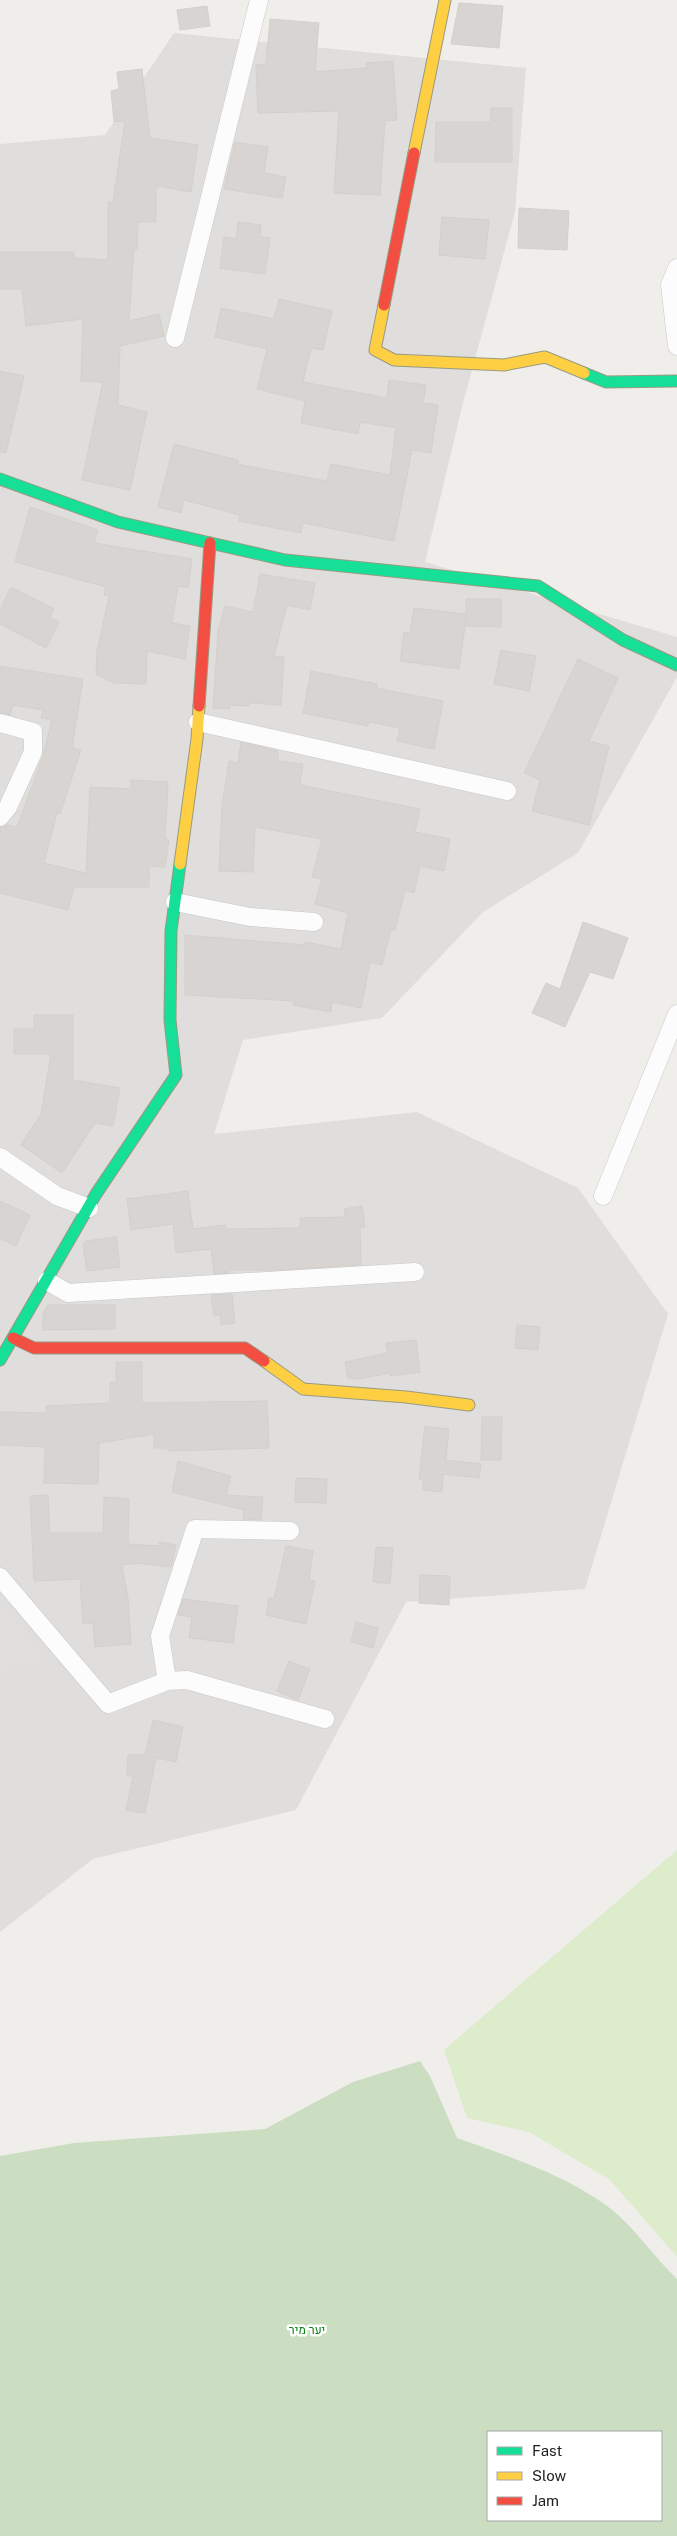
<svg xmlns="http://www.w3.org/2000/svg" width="677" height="2536" font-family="'Public Sans',Heebo,sans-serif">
<rect width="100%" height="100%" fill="#f0eeeb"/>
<path fill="#dfdedc" d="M174 33 526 68 515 212 463 403 425 562 677 637V677L578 853 483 912 382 1018 243 1040 214 1134 417 1112 578 1188 668 1314 585 1589 406 1602 296 1810 93 1859 0 1932V144L105 135Z"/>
<path fill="#ddeccb" d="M677 1850V2257L610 2180 529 2132 467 2118 444 2050Z"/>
<path fill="#cbdec1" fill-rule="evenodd" d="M420 2061 430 2076 457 2138C508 2156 561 2173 606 2205 634 2226 652 2255 677 2279V2536H0V2156L74 2143 265 2129 353 2082ZM488 2432H661V2520H488Z"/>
<path fill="#e0dfde" d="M9 1611 42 1663 0 1667V1613Z"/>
<path fill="#d7d4d2" stroke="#d3d0cc" d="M459 3 503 6 499 48 451 44Z
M207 6 210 26 180 30 177 10Z
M270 19 319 23 315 72 367 68 366 63 393 61 397 120 385 121 380 195 334 193 339 111 258 113 256 65 266 64Z
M142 69 150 138 198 145 191 192 156 186V222H138L137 249H134L129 321 159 314 164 336 120 346 118 405 147 412 130 490 82 480 103 382 81 381 83 319 26 326 22 289H0V252H74V258L108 260V202H113L125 121 114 122 111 91 119 89 117 72Z
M491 108H512V162H435L436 122H491Z
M235 142 268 147 264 173 286 177 282 198 224 189Z
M519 208 569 211 567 250 518 248Z
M442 217 489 220 485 259 439 255Z
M238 222 261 225 260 237 270 238 265 274 220 268 224 237 236 239Z
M279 299 332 311 323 350 311 348 303 382 387 398 389 380 426 385 423 403 438 405 431 453 412 450 394 541 303 523 301 533 239 521 240 515 184 500 181 513 158 507 174 444 238 460 237 464 327 481 331 464 390 475 396 428 360 422 358 434 301 423 305 401 257 389 267 349 215 337 221 308 274 319Z
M0 371 24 376 6 453 0 452Z
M30 507 98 530 94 543 192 559 188 588 178 586 172 623 190 626 185 659 147 651 146 684 114 683 96 674 97 652 109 596 104 595 106 587 15 562Z
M260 574 315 583 310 610 287 605 274 656 284 657 281 705 249 703V706L230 705V709L213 708 218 632 225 606 253 612Z
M11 587 54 609 50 617 59 622 46 648 0 624V609Z
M466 599H501V627L466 626V619L459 669 400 661 404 632 410 633 414 608 466 614Z
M501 650 536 656 529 691 494 684Z
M578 659 618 678 589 741 609 746 589 825 532 811 540 780 524 773Z
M0 666 83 679 72 747 81 750 60 814 57 813 44 863 86 873 90 787 131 789V780L168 782 165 839 169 840 165 867 149 866V887H74L68 910 0 893V827L7 825 17 827 43 756 52 720 41 718 43 710 13 705 10 715 0 713Z
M311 671 377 684 376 688 443 701 434 749 397 741 400 728 369 722 368 726 303 713Z
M241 742 278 751V761L303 764 300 785 420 809 415 832 450 839 444 871 420 866 414 893 405 890 395 930 391 929 382 965 370 962 361 1008 332 1002 331 1012 293 1005 294 1001 185 995V935L305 945V942L341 949 348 913 315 904 322 879 312 877 322 839 255 827 253 872 219 871 222 805 229 761 238 763Z
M583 922 628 938 613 979 590 972 565 1027 532 1013 546 983 560 989Z
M34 1015H73V1080L120 1088 113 1126 95 1123 62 1173 21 1145 41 1114 51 1054H14V1029H34Z
M188 1191 193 1229 225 1225 226 1229 300 1228V1218L345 1217 344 1209 362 1206 365 1227 360 1228 361 1265 280 1270H229V1273L214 1274 211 1249 176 1253 173 1224 131 1230 127 1199Z
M0 1201 30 1215 16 1246 0 1239Z
M116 1237 120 1267 87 1271 83 1245 86 1241Z
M232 1294 235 1323 221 1325 220 1315 214 1316 211 1295Z
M48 1305H115V1329L43 1330V1314Z
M517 1325 540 1327 538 1350 515 1348Z
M416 1340 420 1372 390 1376V1373L358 1379 348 1378 345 1362 388 1353 386 1343Z
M116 1362H142V1403L267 1401 269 1448 168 1451V1448H154V1434L99 1443 98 1484 44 1483 45 1447 0 1445V1412L47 1413 46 1406 110 1403V1382L116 1383Z
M482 1417H502L501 1460H481Z
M425 1426 449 1429 446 1460 481 1464 479 1478 443 1474 442 1492 423 1490V1480L419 1479Z
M178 1461 231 1476 226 1495 263 1497 261 1520 243 1519 244 1510 172 1492Z
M296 1478 327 1479 326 1503 295 1502Z
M48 1495 50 1533H103L104 1497 129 1499 128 1544 159 1546V1542L176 1545 171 1567 137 1563 122 1565 128 1598 131 1644 95 1647 93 1623 83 1624 80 1579 34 1581 30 1496Z
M286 1546 313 1551 309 1580 315 1581 306 1624 266 1615 269 1598 274 1599Z
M376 1547 393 1548 390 1584 373 1582Z
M420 1575 450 1576 449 1605 419 1603Z
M183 1599 238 1606 233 1643 189 1638 192 1617 178 1615Z
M356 1622 378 1628 373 1648 351 1642Z
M289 1661 310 1669 298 1700 277 1691Z
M153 1720 183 1727 176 1762 156 1758 145 1813 126 1810 133 1776H127L128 1755H145Z"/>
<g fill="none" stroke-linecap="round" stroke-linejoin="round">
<g stroke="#c9c8c7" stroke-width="19">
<path id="street" d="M677 268 670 285 677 346
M175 338 259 0
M198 722 507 791
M0 723 33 732V752L8 807 0 817
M175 902 250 917 314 922
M0 1157 57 1196 89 1208
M603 1196 677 1014
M47 1281 68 1293 415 1272
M0 1577 108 1704 167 1681 187 1680 325 1719
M167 1681 160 1636 195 1529 290 1531"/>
</g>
<g stroke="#999a82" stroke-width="13">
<path id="fast" d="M584 373 606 382 677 381
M0 479 118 522 285 560 538 586 623 640 677 665
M0 1360 96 1194 176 1075 170 1020 171 931 180 864"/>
</g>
<g stroke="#999a82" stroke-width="13">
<path id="slow" d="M414 153 445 0
M384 305 375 350 394 360 504 365 545 357 584 373
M180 864 197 739 199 706
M264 1361 303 1389 406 1397 469 1405"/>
</g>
<g stroke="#999a82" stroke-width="13">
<path id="jam" d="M384 305 414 153
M199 706 210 543
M13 1338 34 1348H245L264 1361"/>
</g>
<use href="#street" stroke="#fdfcfc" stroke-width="18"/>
<use href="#fast" stroke="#16e098" stroke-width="11"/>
<use href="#slow" stroke="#ffcf43" stroke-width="11"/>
<use href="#jam" stroke="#f24e42" stroke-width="11"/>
</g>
<g text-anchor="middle" stroke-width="5" stroke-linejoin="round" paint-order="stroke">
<g font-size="12" fill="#0c8416" stroke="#fff">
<text x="307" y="2334">יער מיר</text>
</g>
</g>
<rect x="487" y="2431" width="175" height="90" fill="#ffffff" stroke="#a7a7a7"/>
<rect x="497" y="2447" width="25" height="8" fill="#16e098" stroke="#a7a7a7"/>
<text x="532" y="2456" font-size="15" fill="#222222">Fast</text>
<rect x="497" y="2472" width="25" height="8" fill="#ffcf43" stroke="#a7a7a7"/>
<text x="532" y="2481" font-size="15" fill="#222222">Slow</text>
<rect x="497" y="2497" width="25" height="8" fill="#f24e42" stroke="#a7a7a7"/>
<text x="532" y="2506" font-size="15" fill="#222222">Jam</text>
</svg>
